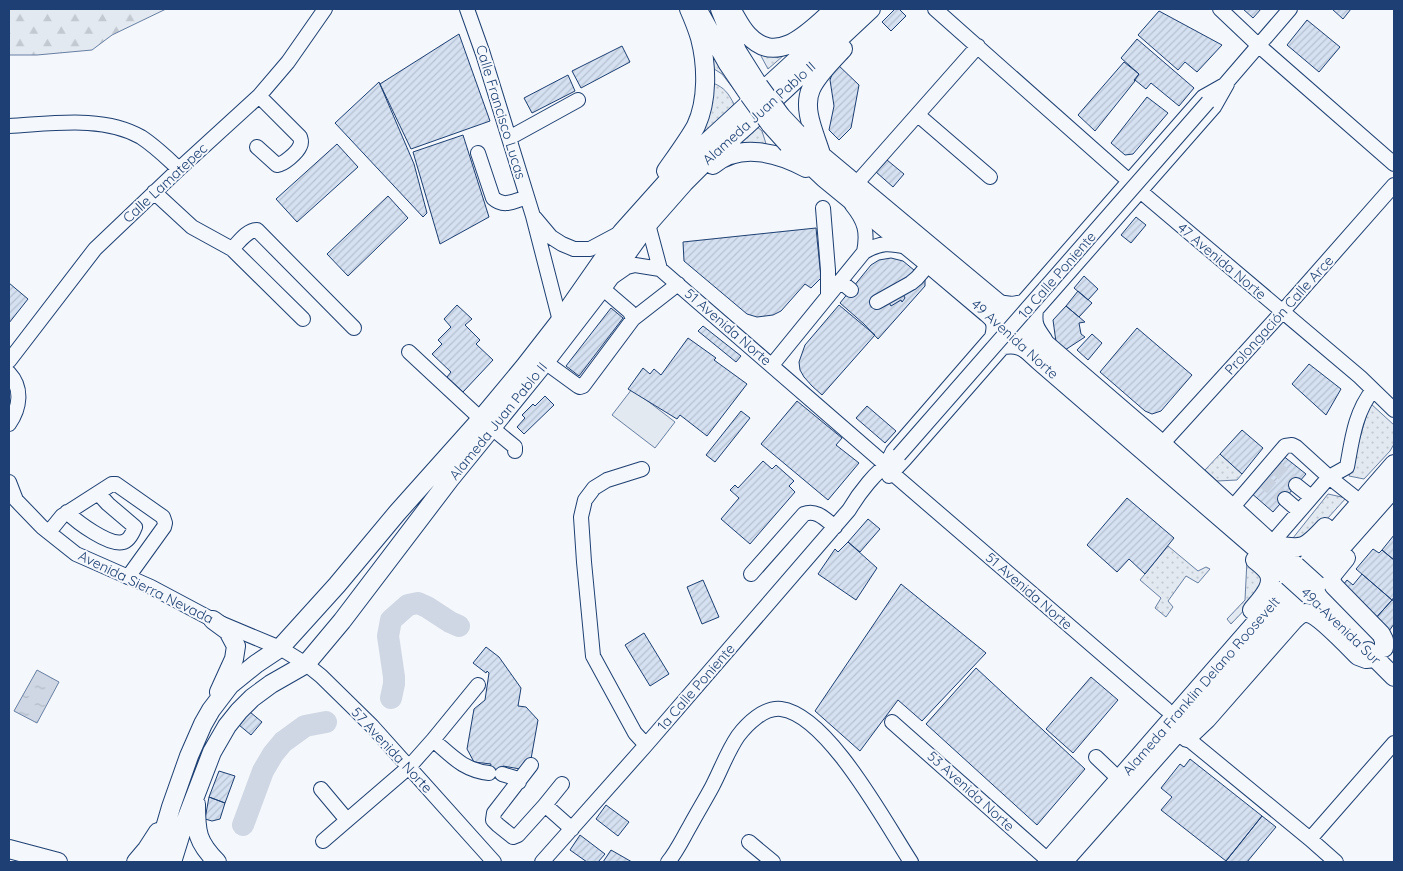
<svg xmlns="http://www.w3.org/2000/svg" width="1403" height="871" font-family="Quicksand,sans-serif">
<defs>
<pattern id="grass-dots" width="8" height="8" patternUnits="userSpaceOnUse" patternTransform="scale(1.25)"><rect width="8" height="8" fill="#e3e9f0"/><path d="M2 2h.1M6 6h.1" fill="none" stroke="#c2c9d1" stroke-width="1.8" stroke-linecap="round"/></pattern>
<pattern id="forest-firs" width="22" height="20" patternUnits="userSpaceOnUse" patternTransform="scale(1.25)"><rect width="22" height="20" fill="#e3e9f0"/><path d="M5 1l3.5 6h-7zM16 11l3.5 6h-7z" fill="#c2c9d1"/></pattern>
<pattern id="water-ripples" width="26" height="14" patternUnits="userSpaceOnUse" patternTransform="scale(1.25)"><rect width="26" height="14" fill="#cfd7e4"/><path d="M2 4q2-2 4 0t4 0M15 11q2-2 4 0t4 0" fill="none" stroke="#b1bac7"/></pattern>
<pattern id="building-hatch" width="6" height="6" patternUnits="userSpaceOnUse" patternTransform="scale(1.25)"><rect width="6" height="6" fill="#d5e0f0"/><path d="M-1 1l2-2M0 6l6-6M5 7l2-2" fill="none" stroke="#b6c1d1"/></pattern>
</defs>
<rect width="100%" height="100%" fill="#f4f7fb"/>
<path fill="url(#grass-dots)" stroke="#687fa3" d="M711 46 739 96 722 74 711 67Z
M791 49 768 69 761 56 765 52Z
M713 83C725 88 728 93 734 104L688 150Z
M754 124 762 131 767 147H727Z
M1370 403 1394 425V444L1390 451 1364 479 1349 476Z
M1220 454 1242 474 1237 480 1217 481 1205 470Z
M1328 494 1346 498 1308 540 1289 543Z
M1168 546 1198 571 1206 567 1210 569 1198 583 1186 576 1168 601 1173 607 1166 617 1155 608 1161 598 1140 580Z
M1247 560 1263 578 1252 602 1231 624 1227 619 1245 600Z"/>
<path fill="url(#forest-firs)" stroke="#687fa3" d="M9 9H166L112 35 92 50 37 55H9V56Z"/>
<path fill="#e3e9f0" stroke="#687fa3" d="M632 389 675 422 655 448 612 415Z"/>
<path fill="url(#water-ripples)" stroke="#687fa3" d="M37 670 59 682 37 723 14 711Z"/>
<g fill="none" stroke-linecap="round" stroke-linejoin="round">
<path stroke="#cfd7e4" stroke-width="22" d="M391 698 394 684V677L388 636 391 620 408 605 418 603 427 607 450 622 459 626
M243 825 263 771 273 754 283 742 305 726 326 722"/>
</g>
<path fill="url(#building-hatch)" stroke="#1d3f73" d="M895 9H899L906 16 891 31 882 22Z
M1243 9H1261L1253 18Z
M1332 9H1351L1343 19Z
M1159 11 1222 45 1197 72 1185 62 1178 70 1138 35Z
M1307 20 1340 47 1319 72 1287 45Z
M459 34 490 121 411 149 380 84Z
M1137 39 1194 88 1179 106 1151 83 1146 89 1135 80 1139 74 1121 58Z
M622 46 630 62 581 88 572 71Z
M1124 62 1139 74 1134 80 1135 81 1095 131 1078 115Z
M836 63 859 85 851 128 839 140 829 130 834 106 830 80Z
M568 75 575 91 532 113 524 98Z
M379 82 414 164 427 213 423 217 335 123Z
M1147 97 1168 113 1133 154 1125 155 1111 143Z
M463 135 489 217 440 244 413 152Z
M337 144 358 167 297 222 276 199Z
M887 160 904 174 893 187 876 172Z
M388 196 408 218 348 276 327 254Z
M1136 217 1146 225 1131 243 1121 235Z
M816 228 821 278 811 288 805 284 781 311 773 315 757 317 747 314 684 261 683 242Z
M891 258 903 261 920 275 925 280V286L878 339 864 324 840 303 871 265 879 260Z
M1084 276 1098 289 1088 300 1074 288Z
M9 283 28 299 9 323Z
M901 290 905 298 902 302 901 300 891 306 887 299Z
M1078 291 1092 303 1079 317 1066 306Z
M457 305 472 319 465 325 480 340 476 344 493 360 463 392 447 377 451 372 432 354 442 344 438 340 451 327 444 319Z
M839 305 875 335 822 395 812 386 804 377 800 370 799 362 805 345Z
M1066 306 1085 322 1079 323 1081 334 1085 337 1065 350 1056 342 1053 320Z
M611 308 623 318 579 376 566 366Z
M703 326 741 356 736 362 698 331Z
M1137 328 1192 375 1161 411 1152 414 1145 411 1100 372Z
M1092 334 1102 343 1088 360 1077 350Z
M688 338 716 358 714 360 747 384 707 436 680 415 677 419 628 389 643 368 650 374 654 369 661 375Z
M1309 364 1341 389 1326 415 1292 384Z
M545 396 554 405 524 434 517 427 525 418 522 415 533 404 535 406Z
M797 401 842 438 836 445 859 463 828 500 761 444Z
M867 406 896 431 885 443 856 418Z
M741 411 750 418 715 462 706 455Z
M1242 430 1263 448 1242 474 1220 454Z
M1282 455 1306 474 1273 512 1250 492Z
M763 461 772 469 776 465 794 481 789 486 795 492 750 544 721 519 739 498 730 490 735 485 738 488Z
M1127 498 1174 538 1145 574 1129 559 1117 572 1087 545Z
M868 519 880 529 860 552 848 542Z
M1394 535V560L1382 550Z
M848 542 877 568 856 600 818 574 835 549 838 552Z
M1373 549 1379 553 1382 550 1394 560V597L1392 600 1356 569Z
M1362 574 1392 600 1375 619 1343 585 1347 580 1353 585Z
M703 580 719 617 702 624 687 587Z
M901 584 986 653 922 721 898 700 860 751 815 711Z
M1392 600 1394 601V624L1389 631 1375 619Z
M644 633 669 674 650 686 625 645Z
M486 647 499 657 521 688 518 706 526 707 538 720 531 759 520 769 503 766 501 779 488 777 491 764 474 762 467 749 474 709 485 700 489 673 487 671 486 673 473 663Z
M976 668 1085 769 1037 825 926 724Z
M1091 677 1118 700 1073 753 1046 729Z
M250 712 262 722 251 735 239 725Z
M1190 759 1262 816 1226 861 1161 810 1172 797 1161 788 1180 764 1184 767Z
M219 771 235 776 225 803 209 797Z
M209 797 225 803 220 819 212 821 205 819Z
M606 805 629 822 618 836 596 819Z
M1262 816 1276 827 1247 862H1227L1226 861Z
M580 835 605 854 598 862H587L570 850Z
M611 850 632 862H603Z"/>
<g fill="none" stroke-linecap="round" stroke-linejoin="round">
<path stroke="#c9d2e0" stroke-width="14" stroke-dasharray="14 7" stroke-linecap="butt" d="M1273 465 1296 485
M1261 479 1285 499"/>
<g stroke="#1d3f73" stroke-width="16">
<path id="minor" d="M467 9 483 54 533 216 560 321
M935 9 1129 181
M1220 9 1258 45 1394 164
M1221 89 1290 9
M918 115 990 177
M9 126C50 124 103 115 141 137 155 146 167 158 179 169
M509 138 578 100
M257 147 277 165C284 164 297 153 300 146 302 142 301 141 300 137L259 96
M478 153 493 198C504 208 514 201 527 197
M856 184 978 46
M1140 191 1360 377 1394 410
M154 192 192 227 232 249 303 319
M852 205C865 221 868 232 864 252
M823 208 828 270V296
M535 218 551 237 562 244 574 249H590L620 233
M648 224 660 269
M232 249C239 242 247 230 257 230L354 328
M614 276 627 267 635 265 660 269 886 465 893 451 992 337C994 329 995 323 989 316
M840 281 851 290
M602 288 630 312 633 319
M877 302 911 283 917 278 929 264
M997 302 1012 304 1023 302 1203 97 1226 84
M1045 339C1037 328 1034 324 1036 310L1214 107 1227 84
M409 352 481 419
M9 361 95 249 179 169 259 96 288 62 325 9
M545 362 578 386 580 387 583 386 633 319 678 284
M772 365 864 252C881 242 889 243 908 247
M9 373C23 388 20 408 9 424
M492 428 515 447V451
M1162 444 1283 311 1394 185
M642 469 607 480 594 488 585 500 581 517 584 562 593 656 635 733 646 745
M892 473 1166 709
M889 476 905 459 1003 347C1012 346 1018 346 1025 351
M9 482 16 500 42 527 76 554 151 587 213 620 280 648 306 664 321 676 372 726 494 862
M1296 485 1311 497
M1285 499 1299 511
M1232 508 1285 446 1292 445 1296 447 1329 477 1353 496
M67 512C77 522 109 546 123 542 129 541 133 532 135 527L108 504 98 493
M49 532 62 516 112 484H116L163 517 165 523 164 527 128 577
M1271 544 1329 477 1347 467C1352 440 1355 412 1373 390
M751 574 804 514C816 509 825 519 835 527
M892 722 1049 861
M1187 738 1310 839 1336 862
M433 740 478 685
M1096 757 1119 779
M531 765 494 813 493 820 498 825 513 837 518 835 545 805 572 829
M502 774 515 778 519 782
M321 789 347 820
M545 805 562 784
M1310 839 1394 743
M323 841 409 767 433 740C452 756 463 770 489 773
M749 842 773 862
M542 862 646 745 849 510C859 493 876 471 893 460
M668 862C677 851 683 838 690 826 697 813 705 800 712 787 721 770 727 752 738 736 747 724 764 707 781 709 828 715 886 824 911 862"/>
</g>
<g stroke="#1d3f73" stroke-width="20">
<path id="major" d="M720 9 737 51 759 86
M731 9C736 17 741 28 748 35 777 67 810 31 832 11
M700 14 728 64 749 95
M797 133 822 156 997 302 1162 444 1296 566
M788 144 824 178 929 264 987 313 1039 361 1288 576
M821 154C815 134 802 109 811 89 817 75 833 60 843 49
M713 165C740 142 778 153 806 168
M666 171C675 158 689 139 696 126 708 100 707 65 700 38 697 28 693 18 689 9
M1271 544C1302 550 1304 550 1325 527
M1346 558 1333 574 1331 580 1334 586 1381 634 1384 640V648
M1252 610C1260 600 1277 584 1267 571 1264 567 1259 563 1255 560
M213 620 228 631 236 646 234 659 219 692
M1368 651 1394 677
M1187 738 1207 719 1293 621C1297 617 1301 613 1306 613 1317 613 1349 647 1358 656L1366 659 1375 658
M196 804C196 832 197 842 217 862
M9 849 58 862
M136 862 147 849 158 832
M155 862 171 807 189 756 203 724 211 710 230 685 256 664 280 648 337 585 397 513 481 419 525 366 560 321 622 232 682 165 852 9
M172 862 181 833 212 752 227 726 239 711 252 698 271 684 306 664 342 621 450 479 545 362 602 288 648 224 684 183 704 163 747 125 871 9
M1047 862 1394 464
M1063 862 1394 488"/>
</g>
<use href="#minor" stroke="#f4f7fb" stroke-width="14"/>
<use href="#major" stroke="#f4f7fb" stroke-width="18"/>
<g stroke="#1d3f73" stroke-width="16" stroke-linecap="butt">
<path id="minor-bridge" d="M899 455 1208 102"/>
</g>
<g stroke="#1d3f73" stroke-width="20" stroke-linecap="butt">
<path id="major-bridge" d="M759 86 781 116 797 133
M749 95 770 124 788 144
M1296 566 1317 585
M1288 576 1309 595"/>
</g>
<use href="#minor-bridge" stroke="#f4f7fb" stroke-width="14"/>
<use href="#major-bridge" stroke="#f4f7fb" stroke-width="18"/>
</g>
<g text-anchor="middle" stroke-width="4" stroke-linejoin="round" paint-order="stroke">
<g font-size="14" fill="#1d3f73" stroke="#f4f7fb">
<text transform="translate(501 112) rotate(73)" y="5">Calle Francisco Lucas</text>
<text transform="translate(759 113) rotate(-42)" y="5">Alameda Juan Pablo II</text>
<text transform="translate(165 183) rotate(-43)" y="5">Calle Lamatepec</text>
<text transform="translate(1222 261) rotate(40)" y="5">47 Avenida Norte</text>
<text transform="translate(1057 275) rotate(-49)" y="5">1a Calle Poniente</text>
<text transform="translate(1279 315) rotate(-48)" y="5">Prolongación Calle Arce</text>
<text transform="translate(728 327) rotate(41)" y="5">51 Avenida Norte</text>
<text transform="translate(1015 339) rotate(42)" y="5">49 Avenida Norte</text>
<text transform="translate(498 421) rotate(-51)" y="5">Alameda Juan Pablo II</text>
<text transform="translate(146 587) rotate(26)" y="5">Avenida Sierra Nevada</text>
<text transform="translate(1029 591) rotate(41)" y="5">51 Avenida Norte</text>
<text transform="translate(1341 626) rotate(44)" y="5">49a Avenida Sur</text>
<text transform="translate(1201 686) rotate(-49)" y="5">Alameda Franklin Delano Roosevelt</text>
<text transform="translate(696 687) rotate(-49)" y="5">1a Calle Poniente</text>
<text transform="translate(392 750) rotate(47)" y="5">57 Avenida Norte</text>
<text transform="translate(971 791) rotate(42)" y="5">53 Avenida Norte</text>
</g>
</g>
<rect width="1403" height="871" fill="none" stroke="#1d3f73" stroke-width="20"/>
</svg>
